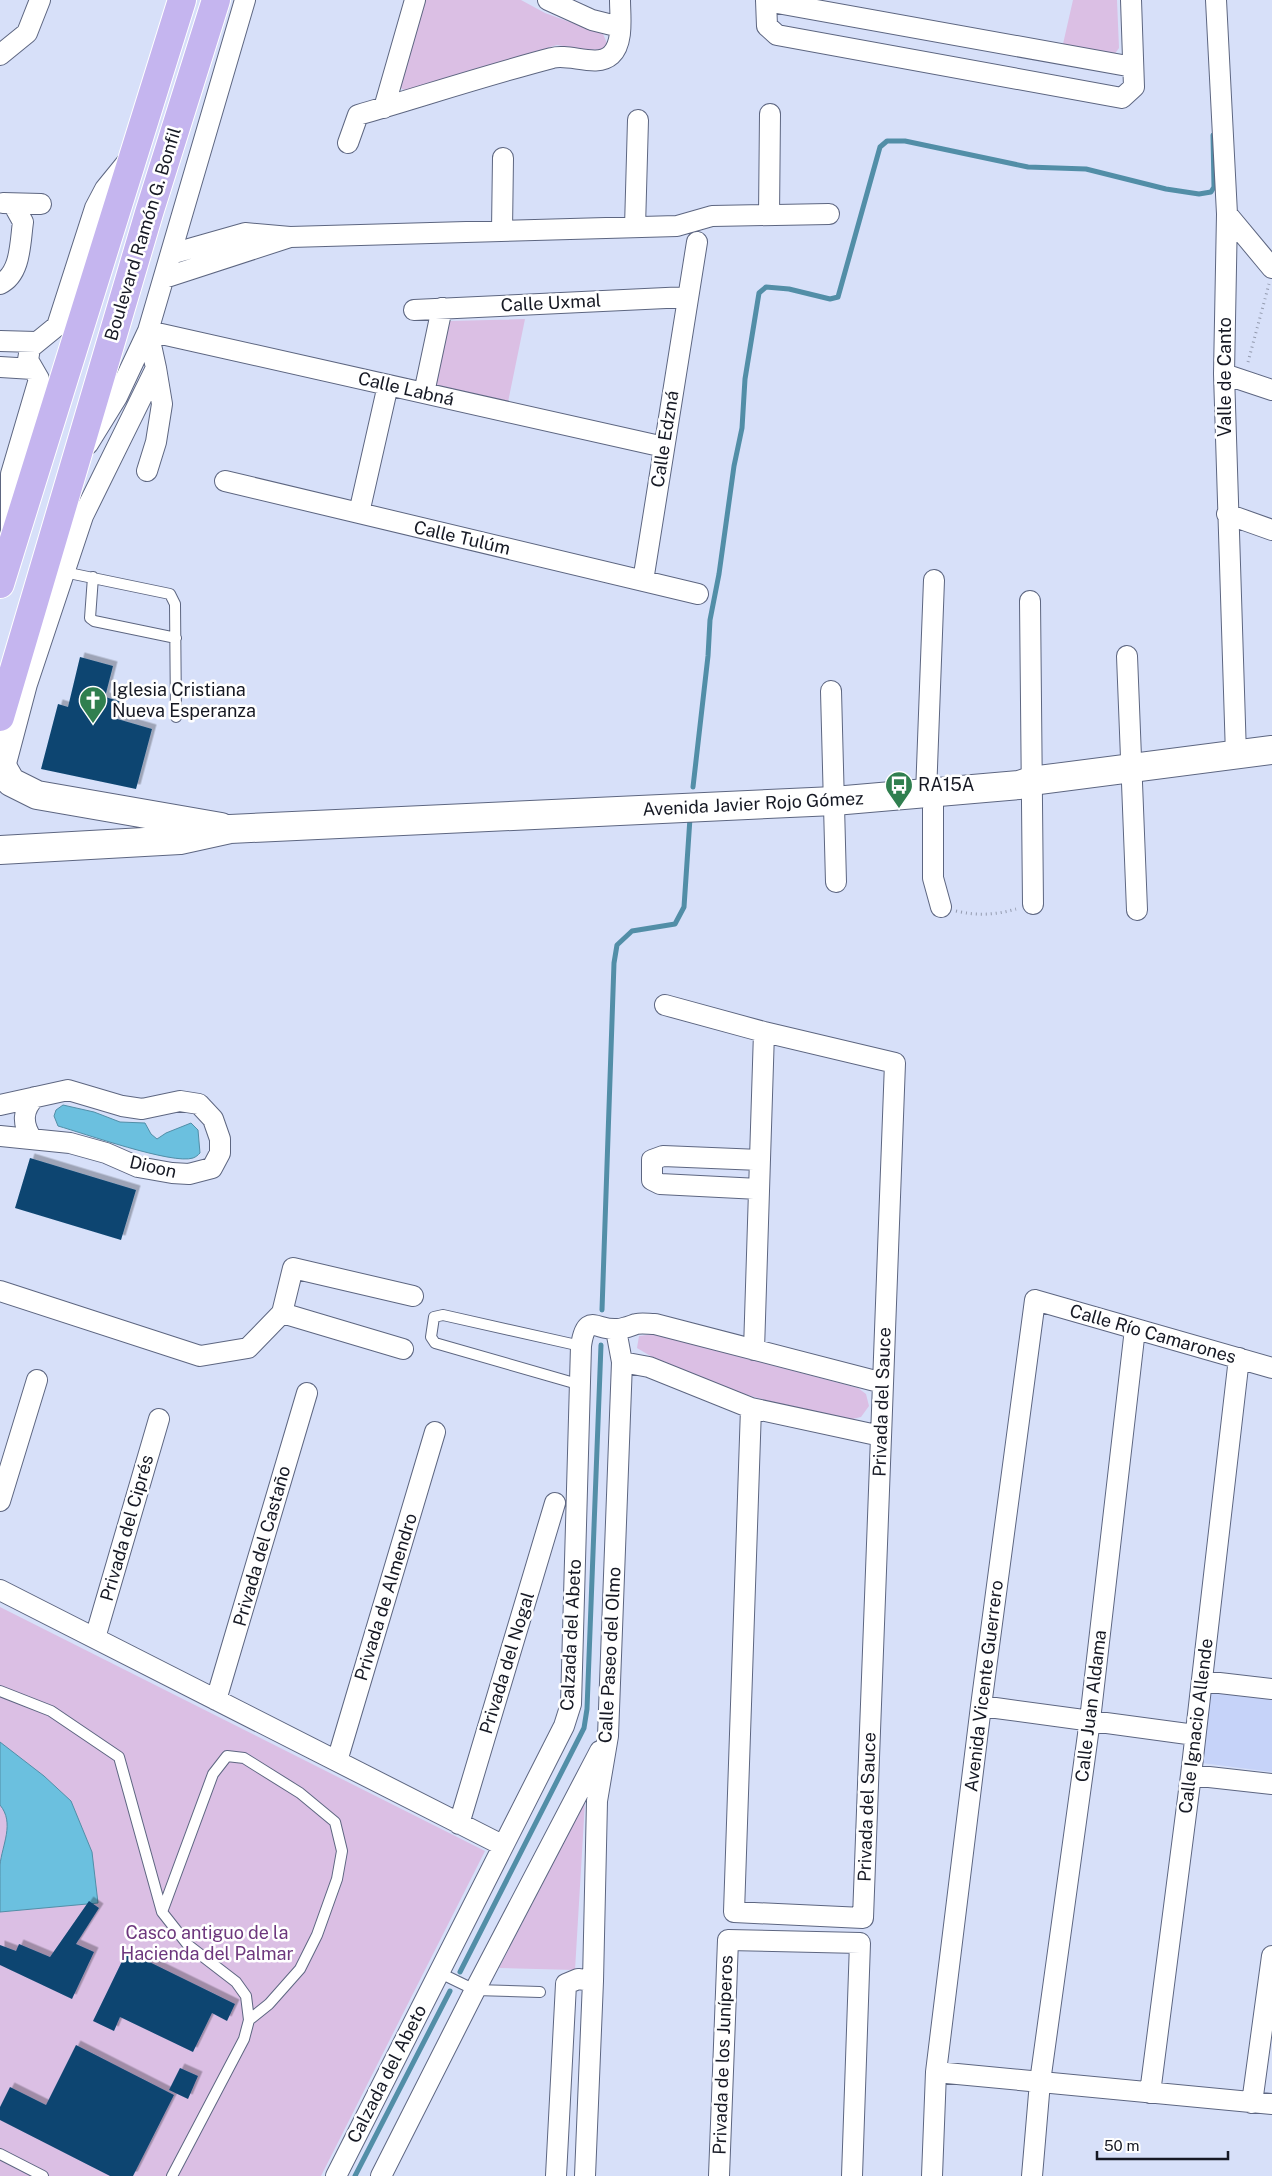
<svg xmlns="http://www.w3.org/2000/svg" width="1272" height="2176" font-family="'Public Sans',sans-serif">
<defs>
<filter id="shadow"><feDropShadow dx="4.5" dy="-4.5" stdDeviation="0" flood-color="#0004"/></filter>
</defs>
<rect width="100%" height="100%" fill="#d7e0f9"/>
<path fill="#c6d3f9" d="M1209 1689 1272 1697V1772L1202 1763Z"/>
<path fill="#dbbfe4" d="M423 0H521L545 13 603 34 607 43 603 49 589 50 557 45 406 91 399 87Z
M1073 0H1117L1119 48 1114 55 1063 44Z
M525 319 508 402 433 385 449 321Z
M654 1334 858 1388 866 1394 869 1406 861 1417 848 1420C776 1403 700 1388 637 1348L639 1336Z
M0 1607 485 1851 321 2176H0Z
M585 1802 575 1970 499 1968Z"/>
<path fill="#6bc0df" stroke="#528ea7" d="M63 1105 94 1112 120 1122 145 1123 151 1134 157 1139 166 1133 191 1123 198 1130 200 1153C198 1155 196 1157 193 1158 173 1165 83 1133 58 1126L54 1116 56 1110Z
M0 1742 44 1776 71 1801 92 1852 98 1903 0 1912C0 1896 0 1880 0 1865 2 1845 15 1823 0 1805Z"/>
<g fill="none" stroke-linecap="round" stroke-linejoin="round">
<path stroke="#528ea7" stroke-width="5" d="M693 787 708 656 710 620 719 574 734 466 742 428 745 379 759 293 766 287 789 289 830 299 838 297 880 147 887 141H905L1028 167 1086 169 1166 189 1199 194 1211 192 1214 187 1213 135
M602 1310 614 963 617 945 632 931 675 924 684 907 690 818
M460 1972 584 1728 587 1709 601 1345
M355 2176 450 1991"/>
</g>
<path fill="#0c4571" filter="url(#shadow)" d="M80 657 113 666 105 697 119 701 114 718 152 729 136 789 41 769 58 704 68 707Z
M30 1158 136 1190 121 1240 15 1208Z
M89 1901 99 1908 76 1944 94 1952 72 1999 0 1965V1945L16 1951 19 1944 50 1957Z
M127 1951 235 2004 227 2021 212 2013 193 2052 120 2017 114 2031 93 2021Z
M76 2045 174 2095 133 2176H110L0 2120V2107L10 2087 46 2105Z
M180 2068 198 2076 188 2099 169 2090Z"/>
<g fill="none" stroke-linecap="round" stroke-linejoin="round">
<g stroke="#5d6681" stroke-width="12">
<path id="lane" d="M64 572 170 594 175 604 176 717
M93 577 90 618 94 621 176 638
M581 1385 435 1343 431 1337 434 1317 443 1315 581 1346
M0 1691 51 1711 119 1757 162 1912 188 1945 236 1982 246 1996 249 2020 244 2039 172 2176
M162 1912 213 1774 227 1756 244 1758 300 1793 335 1822 342 1851 337 1879 317 1935 300 1969 269 2004 249 2020
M438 1972 475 1990 540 1992
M0 2154 43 2176"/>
</g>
<g stroke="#5d6681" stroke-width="22">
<path id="street" d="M548 0 592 20 620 27
M766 0 767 26 777 35 1122 98 1134 87 1131 0
M1216 0 1227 214 1224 374 1236 755
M766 1 1133 67
M0 55 27 33 40 0
M384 108 415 0
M348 143 358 115C423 96 487 75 552 58 569 53 597 68 611 55 624 43 620 16 620 0
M3 203 41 204
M1227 214 1272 268
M769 215 770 114
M635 227 638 120
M502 230 503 158
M290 237 677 226 712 216 829 214
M164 278 290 237 245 233 171 254
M0 284C21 274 20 243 23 222L13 204
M414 310 687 297
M0 341 36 342
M0 367 33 369
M1224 374 1272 390
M424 393 442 308
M88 444 117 397 148 331 245 0
M147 471 156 442 162 404 156 368
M225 481 698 594
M359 513 388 385
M1227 514 1272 530
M11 529V474L39 379 28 360 30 348 57 326 95 208 105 189 127 162
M934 580 926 794 933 804V878L941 907
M643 581 697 242
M1030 601 1033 904
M1127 656 1137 910
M831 691 836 882
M4 771 27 684 83 516 156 368 148 331 664 447
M665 1005 764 1032 895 1063 863 1918 734 1912 751 1408
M0 1105 68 1090 122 1106 142 1109 180 1101 199 1104 213 1119 220 1139V1153L212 1168 189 1174 172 1173 138 1167 106 1153 70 1143 0 1136
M32 1139C22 1124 22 1110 35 1097
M759 1189 660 1184 652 1180V1160L663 1156 760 1160
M0 1291 200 1356 248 1348 282 1313 293 1268 413 1296
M282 1313 403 1349
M754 1350 764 1032
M622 1362 649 1367 751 1408 881 1436
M0 1501 37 1380
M0 1590 502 1845
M95 1638 159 1419
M1202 1681 1272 1689
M216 1700 307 1393
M981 1706 1195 1735
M337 1761 435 1432
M1191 1775 1272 1784
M459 1824 555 1503
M593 1981 597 1801 608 1736 622 1362 616 1330
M936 2072 1272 2104
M1150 2093 1191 1775 1239 1358
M1252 2103 1272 1956
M336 2176 564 1726 571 1704 581 1346C586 1311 597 1331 617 1329 623 1329 630 1326 636 1324 642 1323 649 1324 655 1324L883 1383
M381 2176 475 1990 600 1751
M556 2176 566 1984 578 1979 593 1981 585 2176
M719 2176 728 1940 860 1943 852 2176
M932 2176 936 2072 981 1706 1035 1300 1272 1368
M1032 2176 1040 2082 1090 1720 1135 1329"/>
</g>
<g stroke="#5d6681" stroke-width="30">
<path id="secondary" d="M0 736 1 714
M0 763 11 782 37 795 221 827
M0 850 180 840 230 829 834 801 1019 785 1031 781 1272 750"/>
</g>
<g stroke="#fff" stroke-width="30">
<path id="primary" d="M0 584 182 0
M0 717 149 213 216 0"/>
</g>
<path stroke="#939aae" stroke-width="3" stroke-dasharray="1 4" stroke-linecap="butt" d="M1248 362 1269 284
M956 911C977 916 996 915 1016 909"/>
<use href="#lane" stroke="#fff" stroke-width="10"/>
<use href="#street" stroke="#fff" stroke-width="20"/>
<use href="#secondary" stroke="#fff" stroke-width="28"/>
<use href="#primary" stroke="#c5b5ef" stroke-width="28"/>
</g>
<defs>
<g id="church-pin" transform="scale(1.4375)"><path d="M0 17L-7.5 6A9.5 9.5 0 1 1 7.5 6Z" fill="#307f4f" stroke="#fff"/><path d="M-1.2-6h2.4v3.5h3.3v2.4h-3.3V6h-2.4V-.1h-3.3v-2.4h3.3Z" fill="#fff"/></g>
<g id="bus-pin" transform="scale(1.4375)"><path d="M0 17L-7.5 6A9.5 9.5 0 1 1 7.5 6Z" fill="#307f4f" stroke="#fff"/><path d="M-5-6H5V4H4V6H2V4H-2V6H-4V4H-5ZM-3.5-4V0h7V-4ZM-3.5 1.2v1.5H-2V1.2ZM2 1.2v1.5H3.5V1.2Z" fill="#fff"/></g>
</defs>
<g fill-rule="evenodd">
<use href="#church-pin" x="93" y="700"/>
<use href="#bus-pin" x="899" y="785"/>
</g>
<g text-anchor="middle" stroke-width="5" stroke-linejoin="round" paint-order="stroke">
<g font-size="18" fill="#161924" stroke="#fff">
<text transform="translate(143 234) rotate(-73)" y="6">Boulevard Ramón G. Bonfil</text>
<text transform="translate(551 303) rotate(-3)" y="6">Calle Uxmal</text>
<text transform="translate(1225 377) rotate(-90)" y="6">Valle de Canto</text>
<text transform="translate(406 389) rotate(13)" y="6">Calle Labná</text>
<text transform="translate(665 439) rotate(-81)" y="6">Calle Edzná</text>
<text transform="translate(462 538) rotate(13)" y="6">Calle Tulúm</text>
<text transform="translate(753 804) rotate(-3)" y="6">Avenida Javier Rojo Gómez</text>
<text transform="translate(153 1167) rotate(13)" y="6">Dioon</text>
<text transform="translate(1153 1334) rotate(16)" y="6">Calle Río Camarones</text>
<text transform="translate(882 1402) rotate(-88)" y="6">Privada del Sauce</text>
<text transform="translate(127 1528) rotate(-74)" y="6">Privada del Ciprés</text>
<text transform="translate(262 1546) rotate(-74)" y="6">Privada del Castaño</text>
<text transform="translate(386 1597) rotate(-73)" y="6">Privada de Almendro</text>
<text transform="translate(571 1635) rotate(-87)" y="6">Calzada del Abeto</text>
<text transform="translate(610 1655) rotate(-87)" y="6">Calle Paseo del Olmo</text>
<text transform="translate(507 1663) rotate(-73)" y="6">Privada del Nogal</text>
<text transform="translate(984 1686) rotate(-83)" y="6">Avenida Vicente Guerrero</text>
<text transform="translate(1091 1706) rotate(-83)" y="6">Calle Juan Aldama</text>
<text transform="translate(1196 1726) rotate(-83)" y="6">Calle Ignacio Allende</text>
<text transform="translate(867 1807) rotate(-88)" y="6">Privada del Sauce</text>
<text transform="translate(723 2055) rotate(-88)" y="6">Privada de los Juníperos</text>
<text transform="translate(387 2074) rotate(-63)" y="6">Calzada del Abeto</text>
</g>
<g font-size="18" fill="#161924" stroke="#fff" text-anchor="start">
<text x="112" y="696">Iglesia Cristiana<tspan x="112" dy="21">Nueva Esperanza</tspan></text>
<text x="918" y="791">RA15A</text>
</g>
<g font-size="18" fill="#6d377d" stroke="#fff">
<text x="207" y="1939">Casco antiguo de la<tspan x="207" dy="21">Hacienda del Palmar</tspan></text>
</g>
</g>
<path d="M1097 2151v8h131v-8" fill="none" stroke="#161924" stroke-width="2.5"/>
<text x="1104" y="2151" font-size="15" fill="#161924" stroke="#ffffff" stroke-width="4" paint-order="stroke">50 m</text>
</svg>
